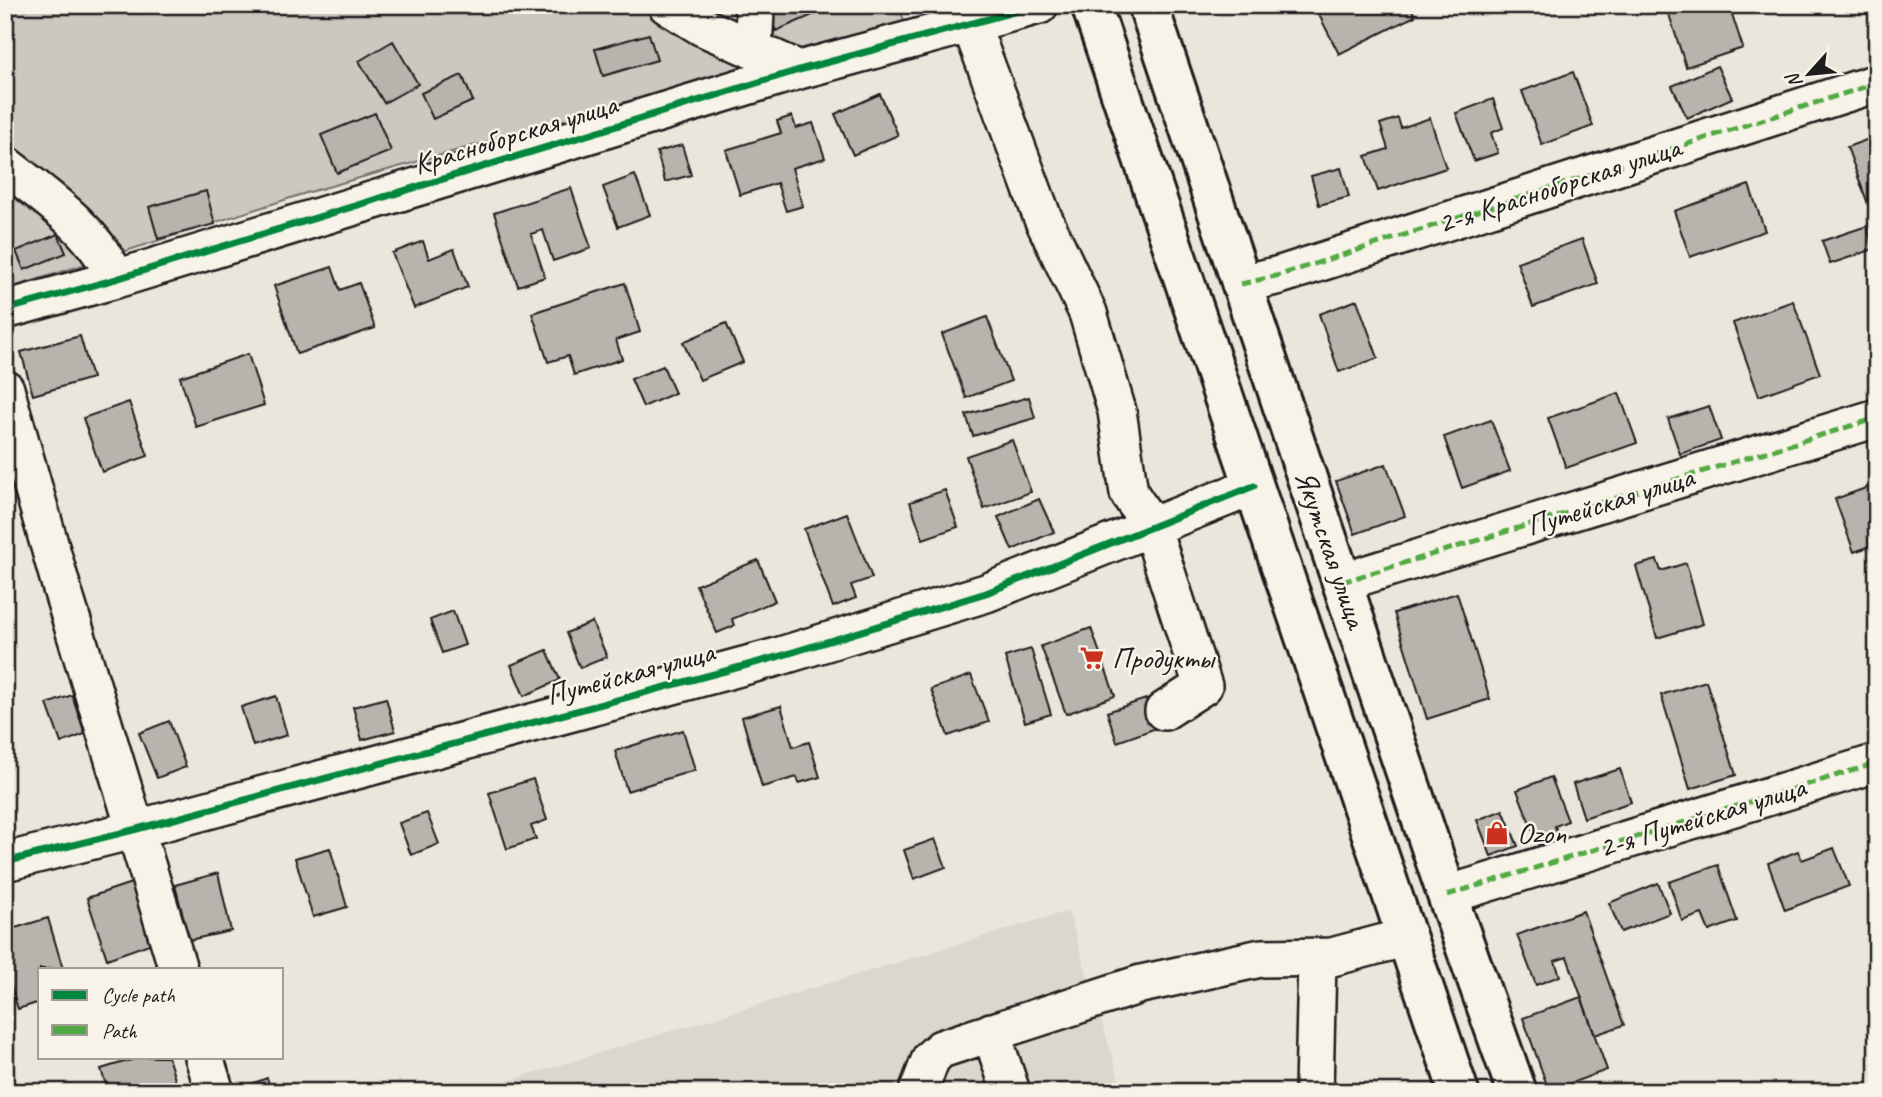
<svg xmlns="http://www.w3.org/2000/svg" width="1882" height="1097" font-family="Caveat,sans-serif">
<rect width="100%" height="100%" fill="#eae6dc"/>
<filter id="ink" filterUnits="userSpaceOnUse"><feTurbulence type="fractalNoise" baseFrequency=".0143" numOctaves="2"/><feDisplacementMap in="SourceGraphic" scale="14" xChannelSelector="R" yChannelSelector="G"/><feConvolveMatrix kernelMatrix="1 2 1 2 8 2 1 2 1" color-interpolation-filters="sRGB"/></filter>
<g filter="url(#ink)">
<path fill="#dad7ce" d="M1068 911 1123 1092H502L500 1083Z"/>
<path fill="#ccc8c0" stroke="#74726e" stroke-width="2" d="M5 5H899L905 24 306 193 5 290Z"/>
<path fill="#b6b4ac" stroke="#1c1c1c" stroke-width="2" d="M768 5H830L831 7 776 31 765 6Z
M1333 5H1410L1415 16 1339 54 1318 13Z
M1666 5H1729L1743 48 1686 67Z
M649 34 657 60 603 76 595 49Z
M393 41 418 84 384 103 359 61Z
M1717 66 1732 98 1687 118 1672 86Z
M1573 72 1593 126 1542 145 1522 91Z
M462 75 473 101 433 119 421 93Z
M880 94 898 135 853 155 835 114Z
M1493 99 1503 128 1491 133 1498 153 1474 161 1456 113Z
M375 113 391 151 337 173 321 135Z
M792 116 796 128 813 123 825 158 792 168 803 206 786 211 777 183 740 195 726 150 781 133 777 121Z
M1398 118 1401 128 1430 118 1446 168 1378 191 1366 156 1388 149 1380 124Z
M1874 137 1877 145V200L1868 204 1847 147Z
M682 145 691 175 665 182 657 152Z
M1341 168 1349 197 1319 205 1311 176Z
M635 175 650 215 618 227 603 187Z
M1749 185 1765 231 1690 257 1674 211Z
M571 188 591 248 553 261 543 230 531 234 545 277 518 286 494 213Z
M206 191 215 224 158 239 149 207Z
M1867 226 1874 249 1830 264 1822 241Z
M58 234 66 253 24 270 16 251Z
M1582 239 1598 284 1533 307 1517 262Z
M423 241 429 259 454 249 468 287 414 308 392 253Z
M332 267 340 290 359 283 375 328 297 354 274 286Z
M625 283 640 332 616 340 622 359 574 375 568 356 548 362 532 313Z
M1357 300 1378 358 1339 372 1319 314Z
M1793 301 1820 374 1759 396 1733 323Z
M987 317 1011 381 966 398 942 334Z
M726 323 743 362 700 380 683 342Z
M80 336 92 378 33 395 21 352Z
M248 354 264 405 196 427 180 377Z
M663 366 675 393 643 407 631 379Z
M1619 393 1637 443 1566 468 1548 418Z
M1029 397 1035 418 973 436 966 415Z
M129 402 148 456 102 472 83 418Z
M1709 406 1721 440 1680 454 1668 419Z
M1491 420 1510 471 1462 488 1444 437Z
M1012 440 1031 492 984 509 966 456Z
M1386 464 1405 516 1355 534 1336 481Z
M1877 484V544L1854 552 1835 499Z
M945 490 958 527 923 539 910 502Z
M1039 499 1054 532 1012 550 998 517Z
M847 513 872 578 851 585 856 598 833 607 804 529Z
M758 560 775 601 732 619 734 626 717 633 696 585Z
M1657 560 1661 571 1686 563 1703 624 1657 638 1636 566Z
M1457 593 1490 699 1427 719 1394 613Z
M453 611 465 645 442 653 430 620Z
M592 622 607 657 580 668 566 633Z
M1091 628 1115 696 1066 714 1041 646Z
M1031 649 1051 714 1025 722 1005 657Z
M547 650 560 680 524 696 511 665Z
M971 675 989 722 948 736 931 689Z
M1706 681 1736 775 1690 789 1661 695Z
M72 695 85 734 61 743 47 704Z
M1158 695 1168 724 1117 742 1107 712Z
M276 696 287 735 253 746 241 707Z
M386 698 395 731 362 740 353 707Z
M781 706 793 747 809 742 820 777 799 783 797 777 762 787 742 717Z
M169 721 186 767 157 778 139 733Z
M683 730 695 770 627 791 615 751Z
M1620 769 1631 802 1584 818 1573 784Z
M1551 777 1568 821 1555 826 1558 836 1538 844 1517 790Z
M533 779 547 820 531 826 536 839 507 849 489 793Z
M1503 810 1518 846 1491 856 1477 820Z
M427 813 439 844 411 855 399 823Z
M935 839 946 867 914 879 904 850Z
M330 848 347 907 313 917 295 858Z
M1834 848 1849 886 1785 910 1768 863 1798 851 1802 860Z
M1718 865 1737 921 1709 931 1702 914 1682 921 1669 882Z
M218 873 231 931 189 940 175 885Z
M134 882 155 942 107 959 87 898Z
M1658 883 1670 913 1621 932 1609 903Z
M1583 911 1624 1025 1595 1035 1567 957 1555 961 1560 976 1536 985 1517 935Z
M48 918 63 969H40V1002L18 1009 5 968V931Z
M1581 997 1607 1070 1549 1091 1523 1018Z
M141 1057H168L179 1092H108L101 1069Z
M267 1078 272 1092H236L235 1090Z"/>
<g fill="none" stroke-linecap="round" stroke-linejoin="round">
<g stroke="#1c1c1c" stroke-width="42">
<path id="minor" d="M667 5 701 26 799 70
M752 5 755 13 753 49
M971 25 1042 216 1088 313 1117 411 1129 493 1151 526 1203 686 1164 711
M5 165C46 197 95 230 116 279
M1241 284 1280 275 1877 83
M5 310 116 279 799 70 1039 5
M5 389 62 589 178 969
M1342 582 1877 418
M5 862 137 829 777 657 986 593 1254 486
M1447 895 1877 763
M991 1032 1011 1092
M204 1057 215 1092
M918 1092 931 1058 941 1049 1141 984 1261 958 1332 957 1407 937
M1314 1092 1317 958"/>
</g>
<g stroke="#1c1c1c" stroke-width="44">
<path id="major" d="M1091 5 1459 1092
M1148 5 1447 895 1517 1092"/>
</g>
<use href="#minor" stroke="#f7f3e8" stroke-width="37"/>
<use href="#major" stroke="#f7f3e8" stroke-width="38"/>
<path stroke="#52a943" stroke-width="5" stroke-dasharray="10 5" stroke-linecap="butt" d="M1241 284 1280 275 1877 83
M1342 582 1877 418
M1447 895 1877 763"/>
<g stroke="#f7f3e8" stroke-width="11">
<path id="cycleway" d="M5 310 116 279 799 70 1039 5
M5 862 137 829 777 657 986 593 1254 486"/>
</g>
<use href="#cycleway" stroke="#00873e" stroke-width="7"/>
</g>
</g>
<defs>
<g id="supermarket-bare" transform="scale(1.89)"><path d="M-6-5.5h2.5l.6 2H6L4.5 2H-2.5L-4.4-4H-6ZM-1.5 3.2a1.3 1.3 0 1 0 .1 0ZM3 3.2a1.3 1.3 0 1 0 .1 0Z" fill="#c8321e" stroke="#f7f3e8" stroke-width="2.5" paint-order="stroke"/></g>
<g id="shop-bare" transform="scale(1.89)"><path d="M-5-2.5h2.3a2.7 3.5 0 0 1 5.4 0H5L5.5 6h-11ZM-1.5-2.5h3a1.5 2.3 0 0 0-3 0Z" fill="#c8321e" stroke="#f7f3e8" stroke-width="2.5" paint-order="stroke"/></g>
</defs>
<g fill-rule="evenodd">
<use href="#supermarket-bare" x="1092" y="658"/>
<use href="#shop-bare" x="1497" y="833"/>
</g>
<g text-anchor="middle" stroke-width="5" stroke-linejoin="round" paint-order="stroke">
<g font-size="30" fill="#1c1c1c" stroke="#f7f3e8">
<text transform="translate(515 134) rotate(-17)" y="10">Красноборская улица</text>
<text transform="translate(1559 185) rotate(-18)" y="10">2-я Красноборская улица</text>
<text transform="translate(1610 501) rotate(-17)" y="10">Путейская улица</text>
<text transform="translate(1331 549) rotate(71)" y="10">Якутская улица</text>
<text transform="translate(630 673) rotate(-15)" y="10">Путейская улица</text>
<text transform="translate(1702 817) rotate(-17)" y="10">2-я Путейская улица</text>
</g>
<g font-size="30" fill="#1c1c1c" stroke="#f7f3e8" text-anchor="start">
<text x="1112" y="668">Продукты</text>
<text x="1517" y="843">Ozon</text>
</g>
</g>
<rect width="1882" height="1097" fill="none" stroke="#f7f3e8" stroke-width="28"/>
<rect x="14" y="14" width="1854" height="1069" fill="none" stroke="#1c1c1c" stroke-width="2.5" filter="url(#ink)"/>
<rect x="38" y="968" width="245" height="91" fill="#f7f3e8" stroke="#9f9d96" stroke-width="2"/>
<rect x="52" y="990" width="35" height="10" fill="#00873e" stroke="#9f9d96" stroke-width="2"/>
<text x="102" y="1002" font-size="21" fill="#1c1c1c">Cycle path</text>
<rect x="52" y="1025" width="35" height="10" fill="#52a943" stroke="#9f9d96" stroke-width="2"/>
<text x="102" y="1038" font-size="21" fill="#1c1c1c">Path</text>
<g transform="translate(1809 74) rotate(243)" stroke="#f7f3e8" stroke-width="5" paint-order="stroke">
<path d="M0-5L12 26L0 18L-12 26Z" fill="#1c1c1c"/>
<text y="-10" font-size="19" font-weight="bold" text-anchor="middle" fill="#1c1c1c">N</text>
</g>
</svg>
